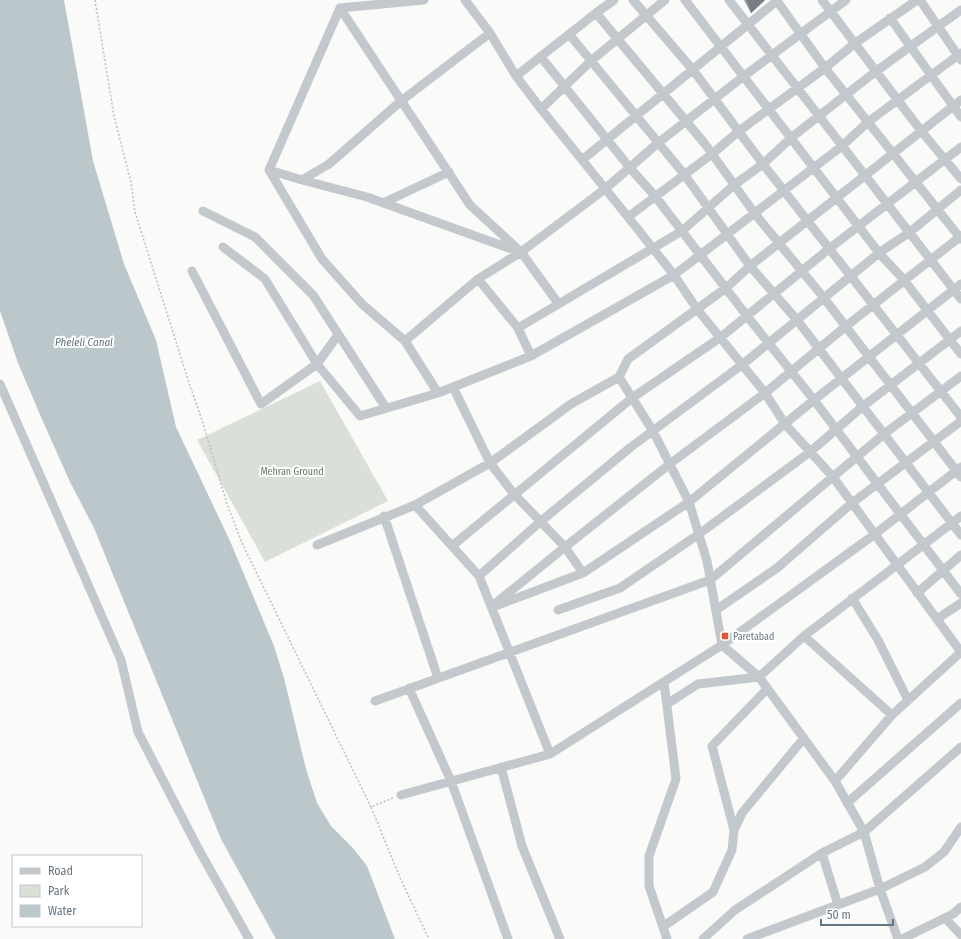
<svg xmlns="http://www.w3.org/2000/svg" width="961" height="939" font-family="'Fira Sans Condensed',sans-serif">
<rect width="100%" height="100%" fill="#fafaf8"/>
<path fill="#dadfd7" d="M320 381 388 501 265 562 197 440Z"/>
<path fill="#bbc7cb" d="M0 0H64L93 161 124 264 156 340 176 427 230 541 274 646 284 678 306 769 317 803 331 826 353 848 367 866 395 939H276L221 839 94 528 70 482 41 417 18 363 0 311Z"/>
<g fill="none" stroke-linecap="round" stroke-linejoin="round">
<path stroke="#bbbfc2" stroke-width="1.5" stroke-dasharray="2 2" stroke-linecap="butt" d="M95 0 114 116 131 182 135 212 190 386 202 420 227 504 242 543 371 807
M393 798 371 807 401 880 429 939"/>
<path stroke="#c3c8cc" stroke-width="9" d="M465 0 490 33 516 76 541 109 628 217 674 275 697 309 765 393 785 424 833 477 961 652
M614 0 596 13 705 144 755 214 824 298 961 477
M633 0 693 70 763 164 961 417
M685 0 879 253 904 280 961 354
M729 0 961 299
M822 0 922 132 961 179
M920 0 961 60
M777 1 825 68 961 239
M340 8 470 205 521 252 558 303
M890 18 961 117
M569 34 684 174 750 266 797 320 961 535
M541 57 630 168 655 196 747 316 814 400 961 594
M516 76 596 13
M541 109 592 60 665 0
M582 160 778 0
M269 170 322 259 362 304 405 341 438 393
M269 170 302 180 329 164 401 101 490 33
M269 170 340 8 424 0
M302 180 367 197 517 251
M383 203 449 172
M203 211 255 237 313 295 386 408
M628 217 712 154 739 131 825 68 854 44 917 0
M192 271 261 404 317 364 265 279 223 247
M478 279 518 328
M338 335 317 364 360 416 438 393 531 356 674 275 842 146 868 122 961 53
M405 341 478 279 521 252 605 189 658 143 744 76 846 0
M531 356 518 328 682 231 734 185 763 164 792 137 875 72 961 10
M619 377 653 431 689 502 707 561 722 645 759 677 835 781 864 832 880 889 898 939
M0 384 121 660 138 732 199 850 249 939
M453 387 490 463 514 494 565 547 583 573
M415 505 479 576 550 754 722 645 875 534 961 467
M384 516 438 678
M317 545 415 505 490 463 571 404 619 377 628 359 726 288 750 266 961 100
M452 546 632 398 721 337 830 248 961 147
M479 576 540 522 631 447 743 364 852 275 879 253 910 232 961 190
M917 593 961 555
M852 598 878 640 908 700
M498 605 583 573 689 502 814 400 961 284
M491 607 565 547 671 463 765 393 845 327 961 236
M558 610 620 588 699 534 810 452 862 407 961 331
M716 610 777 568 852 503 961 421
M937 619 961 603
M804 636 892 715
M664 682 676 779 649 856V886L667 939
M409 688 451 781 508 939
M375 701 710 580 884 434 961 376
M667 704 698 684 759 677 804 636 961 516
M501 767 522 846 560 939
M835 781 892 715 961 652
M401 795 550 754
M847 803 961 703
M734 830 712 746 767 689
M822 853 838 905
M945 918 961 935
M664 926 713 892 732 850 734 830 742 813 804 738
M703 939 735 910 822 853 864 832 961 747
M747 939 880 889 925 867 944 852 961 827
M902 939 953 914 961 907"/>
</g>
<path fill="#929a9f" d="M744 0H765L751 13Z"/>
<path fill="#777d82" d="M747 0H765L751 13Z"/>
<rect fill="#e4572e" stroke="#fff" stroke-width="1.5" x="721" y="632" width="8" height="8" rx="2"/>
<g text-anchor="middle" stroke-width="4" stroke-linejoin="round" paint-order="stroke">
<g font-size="10" fill="#687a64" stroke="#fff">
<text x="292" y="475">Mehran Ground</text>
</g>
<g font-size="10" fill="#657683" stroke="#fff" text-anchor="start">
<text x="733" y="640">Paretabad</text>
</g>
<g font-size="11" font-style="italic" fill="#60757c" stroke="#fff">
<text x="84" y="346">Pheleli Canal</text>
</g>
</g>
<rect x="12" y="855" width="130" height="72" fill="#ffffff" stroke="#c1c8cd"/>
<rect x="20" y="868" width="20" height="6" fill="#c3c8cc" stroke="#c1c8cd"/>
<text x="48" y="875" font-size="12" fill="#657683">Road</text>
<rect x="20" y="885" width="20" height="12" fill="#dadfd7" stroke="#c1c8cd"/>
<text x="48" y="895" font-size="12" fill="#657683">Park</text>
<rect x="20" y="905" width="20" height="12" fill="#bbc7cb" stroke="#c1c8cd"/>
<text x="48" y="915" font-size="12" fill="#657683">Water</text>
<path d="M821 919v6h72v-6" fill="none" stroke="#657683" stroke-width="2"/>
<text x="827" y="919" font-size="12" fill="#657683" stroke="#ffffff" stroke-width="3" paint-order="stroke">50 m</text>
</svg>
